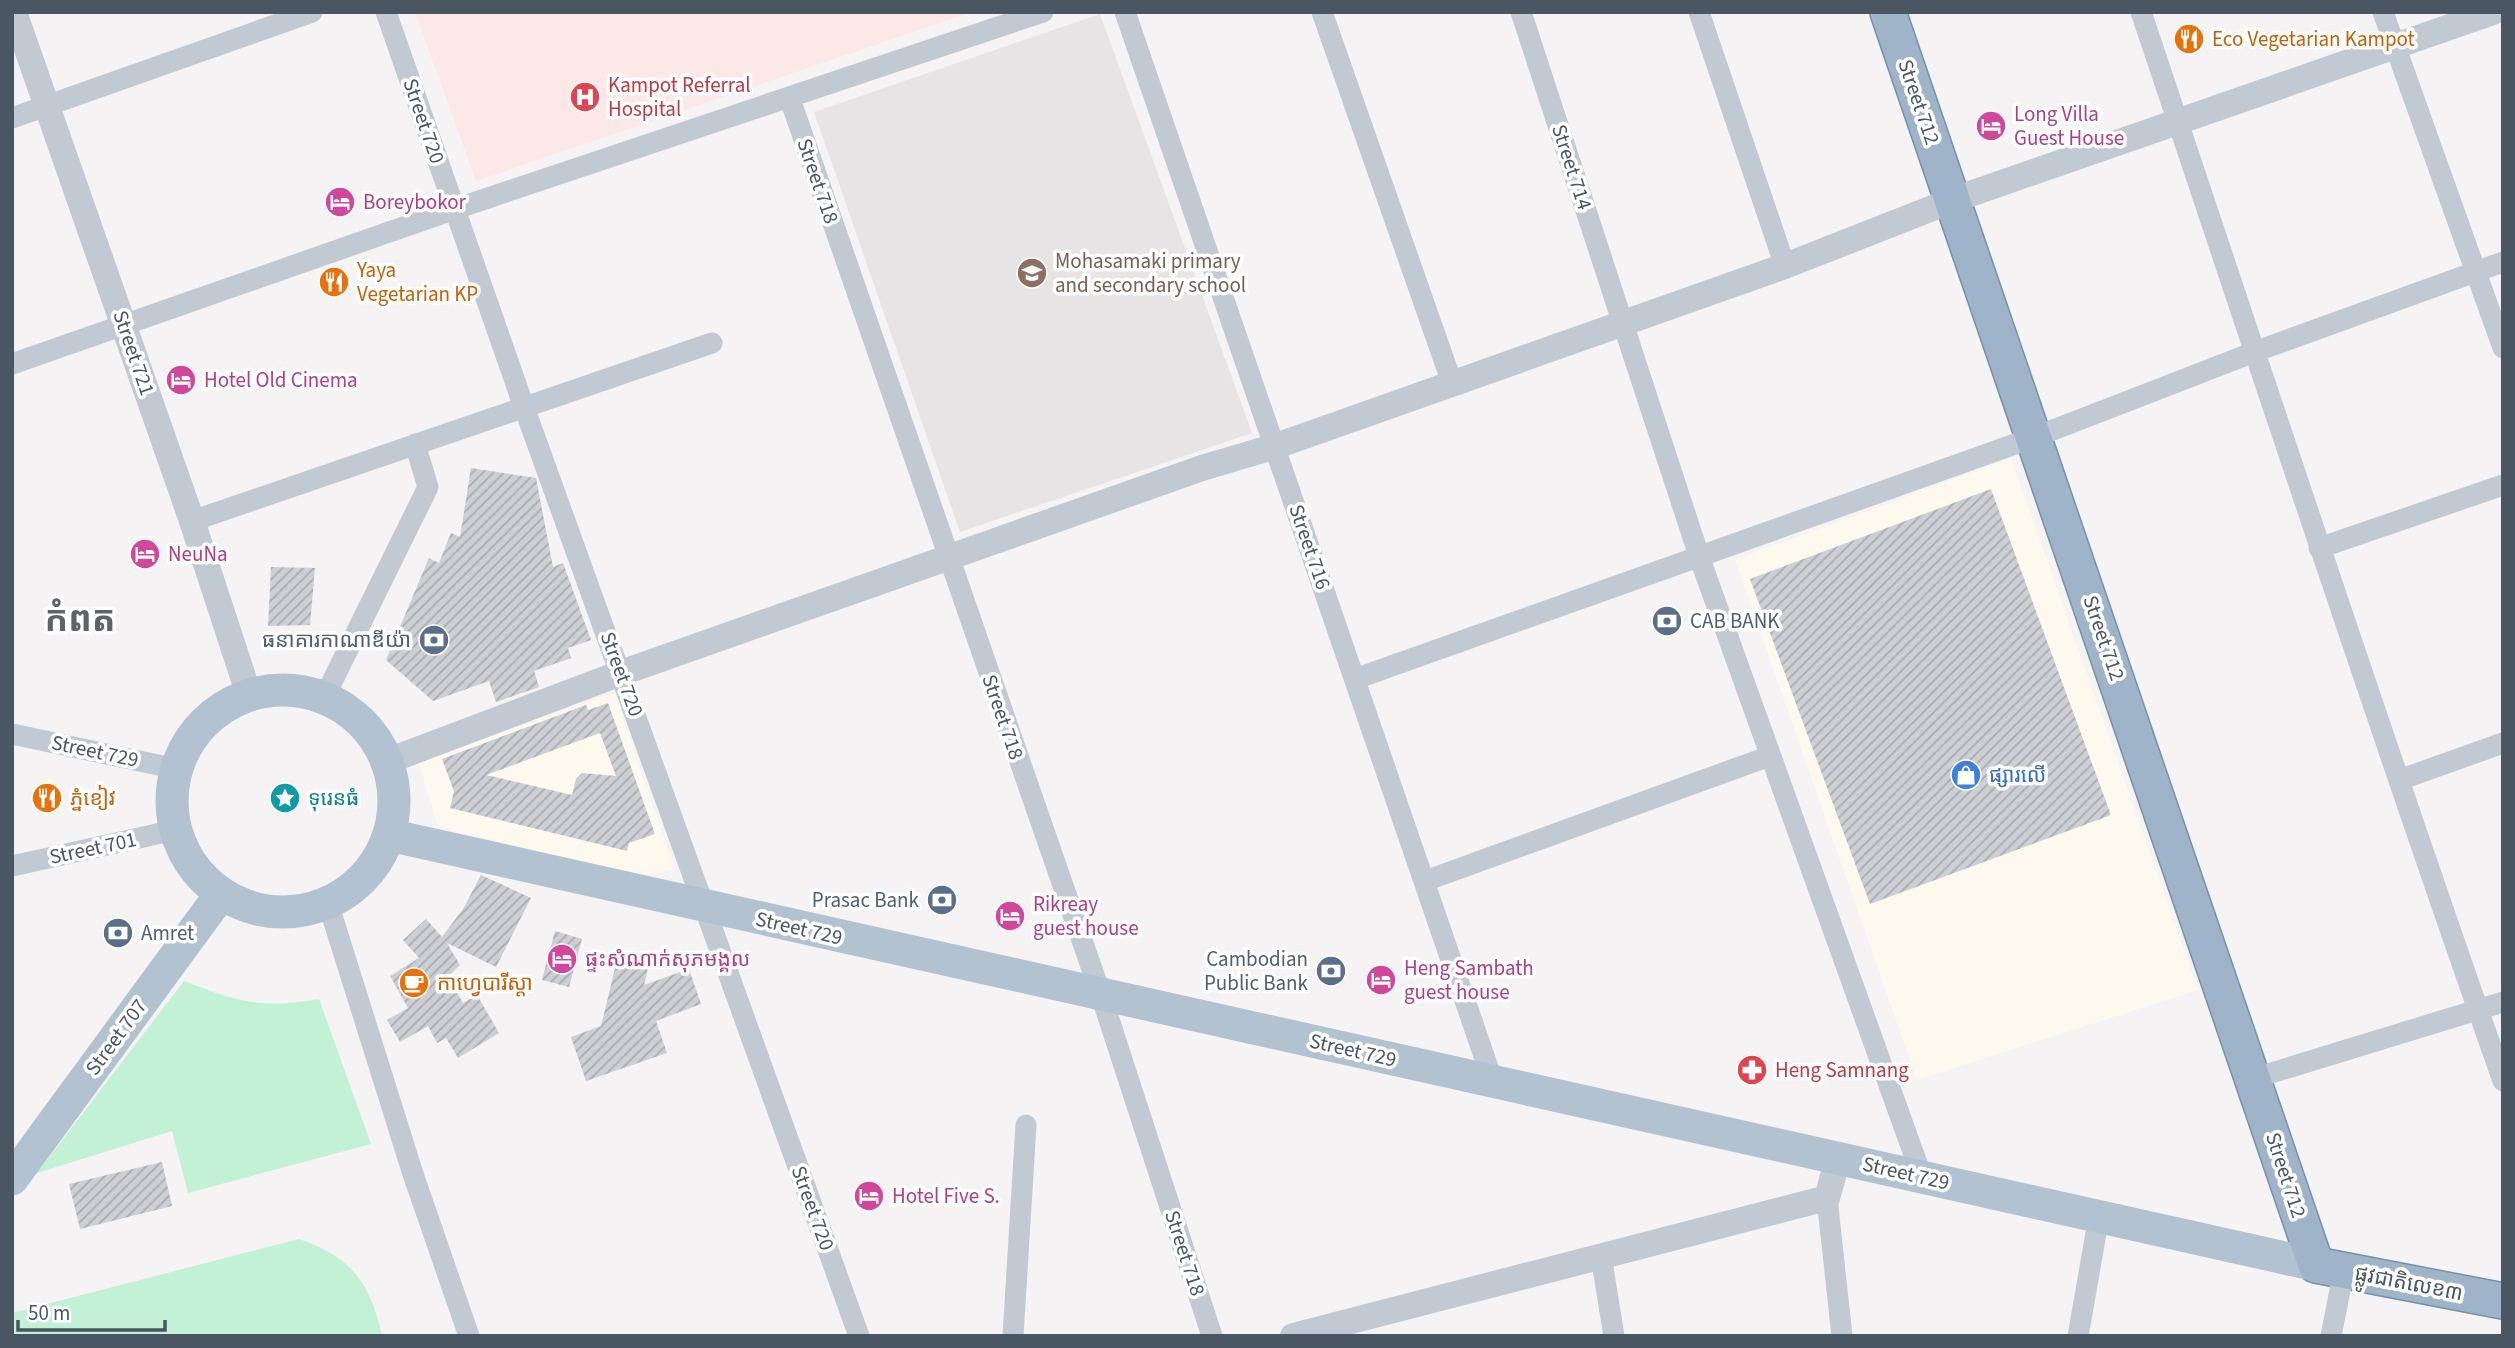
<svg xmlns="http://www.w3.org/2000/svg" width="2515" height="1348" font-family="'Source Sans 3','Noto Sans Khmer',sans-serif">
<defs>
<pattern id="building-hatch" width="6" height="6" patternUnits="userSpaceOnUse" patternTransform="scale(1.75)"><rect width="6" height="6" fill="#cdcfd5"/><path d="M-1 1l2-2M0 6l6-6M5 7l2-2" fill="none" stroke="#a8abb0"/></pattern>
</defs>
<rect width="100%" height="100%" fill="#f5f3f3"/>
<path fill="#fdf9ef" d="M2011 458 2198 990 1917 1080 1735 560Z
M614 693 673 863 672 871 639 875 452 830 437 824 419 763Z"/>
<path fill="#e6e4e5" d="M1100 14 1252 433 960 532 814 112Z"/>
<path fill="#fce8e6" d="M415 12H972L476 181Z"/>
<path fill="#c3f1d5" d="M184 981C238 1002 261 1009 319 999L371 1144 188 1193 172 1131 37 1173Z
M299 1239C351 1257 370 1282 382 1336H12V1313Z"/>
<path fill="url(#building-hatch)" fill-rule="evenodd" d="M471 468 536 478 553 567 563 563 591 640 568 648 571 658 534 671 539 687 496 702 489 681 433 701 386 660 429 558 439 563 451 533 460 537Z
M1991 489 2111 815 1870 904 1750 579Z
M271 567 315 568 310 625 268 626Z
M608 703 655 834 629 843 627 851 450 808 454 791 442 759 586 705 588 710ZM600 733 616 776 582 773 576 779 572 795 486 775Z
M481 875 531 898 496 967 447 943 460 965 448 977 463 1003 477 995 499 1033 458 1058 446 1038 437 1043 428 1026 400 1042 387 1020 408 1008 390 976 419 958 403 940 426 919 442 937 463 909Z
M555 931 582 939 569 987 542 980Z
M618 956 649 964 644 985 689 969 701 1004 656 1021 667 1053 586 1081 571 1037 601 1026Z
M162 1162 172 1206 80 1229 69 1184Z"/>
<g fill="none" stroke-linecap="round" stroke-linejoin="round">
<g stroke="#7690ad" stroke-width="38">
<path id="trunk" d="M1888 12 2316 1265 2503 1301"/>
</g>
<path stroke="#c1cad2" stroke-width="21" d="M386 12 524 407 859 1336
M1125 12 1493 1082
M1322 12 1452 383
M1521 12 1700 559 1922 1177
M1699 12 1785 266
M2141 12C2261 369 2378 726 2503 1081
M2383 12 2503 348
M790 99 1101 995 1212 1336
M12 118 312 12
M12 364 455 209 1043 12
M192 521 712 343
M2319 548 2503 485
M1355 679 2035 437 2257 351 2503 262
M324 698 428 487 415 444
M12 734 177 769
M2399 780 2503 743
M12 866 175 830
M1425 881 1770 756
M328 903 413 1174 469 1336
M2255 1078 2503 1002
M1827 1198 1842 1336
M1601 1256 1614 1336
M1013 1336 1026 1125
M2078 1336 2099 1216
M2331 1336 2344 1270"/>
<path stroke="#c1cad2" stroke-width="26" d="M14 12 192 521 249 695
M388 761 621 673 1202 468 1276 446 1785 266 1953 200 2493 12
M1293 1336 1827 1198 1838 1158"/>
<path stroke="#b3c2d1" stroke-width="33" d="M172 801a111 111 0 1 1 222 0a111 111 0 1 1-222 0Z
M389 835 2316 1265
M12 1179 221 894"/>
<use href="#trunk" stroke="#9fb4c9" stroke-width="35"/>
</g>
<defs>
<g id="restaurant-disc" transform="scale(1.575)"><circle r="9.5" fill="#e8710a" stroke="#fff"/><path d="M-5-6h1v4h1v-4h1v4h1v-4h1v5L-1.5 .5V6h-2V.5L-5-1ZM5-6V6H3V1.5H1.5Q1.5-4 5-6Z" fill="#fff"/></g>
<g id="hospital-disc" transform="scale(1.575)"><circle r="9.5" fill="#e0444e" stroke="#fff"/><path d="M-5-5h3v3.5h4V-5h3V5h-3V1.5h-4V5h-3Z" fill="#fff"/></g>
<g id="hotel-disc" transform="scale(1.575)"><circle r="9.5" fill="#d1479c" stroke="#fff"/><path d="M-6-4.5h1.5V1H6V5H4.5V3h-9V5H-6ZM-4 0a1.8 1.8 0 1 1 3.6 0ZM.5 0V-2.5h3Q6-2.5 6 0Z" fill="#fff"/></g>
<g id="school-disc" transform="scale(1.575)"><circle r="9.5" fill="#8d6e63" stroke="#fff"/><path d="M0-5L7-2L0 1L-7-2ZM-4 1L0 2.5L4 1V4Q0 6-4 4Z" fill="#fff"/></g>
<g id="bank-disc" transform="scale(1.575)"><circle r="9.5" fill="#5c6f8a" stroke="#fff"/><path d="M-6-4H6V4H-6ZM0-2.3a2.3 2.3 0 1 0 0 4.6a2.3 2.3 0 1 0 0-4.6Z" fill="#fff"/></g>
<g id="shop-disc" transform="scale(1.575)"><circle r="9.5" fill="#3f7fe0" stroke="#fff"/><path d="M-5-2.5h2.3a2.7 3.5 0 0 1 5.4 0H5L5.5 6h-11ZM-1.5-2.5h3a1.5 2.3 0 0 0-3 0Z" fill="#fff"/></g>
<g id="sight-disc" transform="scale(1.575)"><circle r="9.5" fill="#0f9aa8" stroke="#fff"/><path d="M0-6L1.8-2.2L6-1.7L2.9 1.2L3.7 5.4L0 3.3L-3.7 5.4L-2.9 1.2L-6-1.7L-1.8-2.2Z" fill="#fff"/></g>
<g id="cafe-disc" transform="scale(1.575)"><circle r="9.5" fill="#e8710a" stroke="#fff"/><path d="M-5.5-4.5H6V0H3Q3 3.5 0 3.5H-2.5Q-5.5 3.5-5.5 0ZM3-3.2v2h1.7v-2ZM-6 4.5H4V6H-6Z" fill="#fff"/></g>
<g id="pharmacy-disc" transform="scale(1.575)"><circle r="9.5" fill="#e0444e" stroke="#fff"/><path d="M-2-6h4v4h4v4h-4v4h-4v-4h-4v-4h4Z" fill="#fff"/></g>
</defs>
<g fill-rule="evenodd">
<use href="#restaurant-disc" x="2189" y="39"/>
<use href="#hospital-disc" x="585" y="97"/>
<use href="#hotel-disc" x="1991" y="126"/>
<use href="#hotel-disc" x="340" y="202"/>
<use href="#school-disc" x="1032" y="273"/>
<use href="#restaurant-disc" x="334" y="282"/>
<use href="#hotel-disc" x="181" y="380"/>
<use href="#hotel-disc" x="145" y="554"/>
<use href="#bank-disc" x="1667" y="621"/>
<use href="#bank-disc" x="434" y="640"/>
<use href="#shop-disc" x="1966" y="775"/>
<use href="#restaurant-disc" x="47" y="798"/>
<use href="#sight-disc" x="285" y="798"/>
<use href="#bank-disc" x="942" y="900"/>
<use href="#hotel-disc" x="1010" y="916"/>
<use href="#bank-disc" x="118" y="933"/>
<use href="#hotel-disc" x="562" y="959"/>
<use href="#bank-disc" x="1331" y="971"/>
<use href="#hotel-disc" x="1381" y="980"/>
<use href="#cafe-disc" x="414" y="983"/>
<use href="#pharmacy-disc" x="1752" y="1070"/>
<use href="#hotel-disc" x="869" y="1196"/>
</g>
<g text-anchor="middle" stroke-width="7" stroke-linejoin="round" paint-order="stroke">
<g font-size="21" fill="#c56008" stroke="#fff" text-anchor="start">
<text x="2212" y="46">Eco Vegetarian Kampot</text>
<text x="357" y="277">Yaya<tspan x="357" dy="24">Vegetarian KP</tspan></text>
<text x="70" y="805">ភ្នំខៀវ</text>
<text x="437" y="990">កាហ្វេបារីស្តា</text>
</g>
<g font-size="21" fill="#be3a42" stroke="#fff" text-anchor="start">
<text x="608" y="92">Kampot Referral<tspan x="608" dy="24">Hospital</tspan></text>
<text x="1775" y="1077">Heng Samnang</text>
</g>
<g font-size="21" fill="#4a5661" stroke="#fff">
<text transform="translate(1919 102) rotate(71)" y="7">Street 712</text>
<text transform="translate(424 121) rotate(71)" y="7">Street 720</text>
<text transform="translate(1572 167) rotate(72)" y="7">Street 714</text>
<text transform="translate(818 181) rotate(71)" y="7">Street 718</text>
<text transform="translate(134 353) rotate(71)" y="7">Street 721</text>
<text transform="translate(1310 547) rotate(71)" y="7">Street 716</text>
<text transform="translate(2104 638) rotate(71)" y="7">Street 712</text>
<text transform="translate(622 674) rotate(70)" y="7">Street 720</text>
<text transform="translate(1003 717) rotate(71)" y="7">Street 718</text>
<text transform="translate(95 751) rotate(12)" y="7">Street 729</text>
<text transform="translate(93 848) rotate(-12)" y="7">Street 701</text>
<text transform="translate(799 928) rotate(13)" y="7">Street 729</text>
<text transform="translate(116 1037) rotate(-54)" y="7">Street 707</text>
<text transform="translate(1353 1050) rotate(13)" y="7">Street 729</text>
<text transform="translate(1906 1173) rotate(13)" y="7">Street 729</text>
<text transform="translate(2286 1175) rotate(72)" y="7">Street 712</text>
<text transform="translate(813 1208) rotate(70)" y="7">Street 720</text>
<text transform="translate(1185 1253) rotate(72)" y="7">Street 718</text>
<text transform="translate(2409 1283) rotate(11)" y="7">ផ្លូវជាតិលេខ៣</text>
</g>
<g font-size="21" fill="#b23c85" stroke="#fff" text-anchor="start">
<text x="2014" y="121">Long Villa<tspan x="2014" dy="24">Guest House</tspan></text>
<text x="363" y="209">Boreybokor</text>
<text x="204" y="387">Hotel Old Cinema</text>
<text x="168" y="561">NeuNa</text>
<text x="1033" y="911">Rikreay<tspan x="1033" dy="24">guest house</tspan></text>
<text x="585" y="966">ផ្ទះសំណាក់សុភមង្គល</text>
<text x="1404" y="975">Heng Sambath<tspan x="1404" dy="24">guest house</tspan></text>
<text x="892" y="1203">Hotel Five S.</text>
</g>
<g font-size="21" fill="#785e54" stroke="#fff" text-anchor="start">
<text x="1055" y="268">Mohasamaki primary<tspan x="1055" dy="24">and secondary school</tspan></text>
</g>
<g font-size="21" fill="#4e5e75" stroke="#fff" text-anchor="end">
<text x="1690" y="628" text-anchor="start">CAB BANK</text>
<text x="411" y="647">ធនាគារកាណាឌីយ៉ា</text>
<text x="919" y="907">Prasac Bank</text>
<text x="141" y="940" text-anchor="start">Amret</text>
<text x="1308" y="966">Cambodian<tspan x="1308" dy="24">Public Bank</tspan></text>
</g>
<g font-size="21" fill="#366cbe" stroke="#fff" text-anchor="start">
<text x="1989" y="782">ផ្សារលើ</text>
</g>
<g font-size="21" fill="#0d838f" stroke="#fff" text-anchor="start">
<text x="308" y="805">ទុរេនធំ</text>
</g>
<g font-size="35" font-weight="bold" fill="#5f6368" stroke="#fff">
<text x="80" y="631">កំពត</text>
</g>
</g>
<rect width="2515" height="1348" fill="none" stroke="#4a5661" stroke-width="28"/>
<path d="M18 1320v10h147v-10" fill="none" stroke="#4a5661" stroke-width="3.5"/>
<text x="28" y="1320" font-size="21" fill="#4a5661" stroke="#ffffff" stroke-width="5" paint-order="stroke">50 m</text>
</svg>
